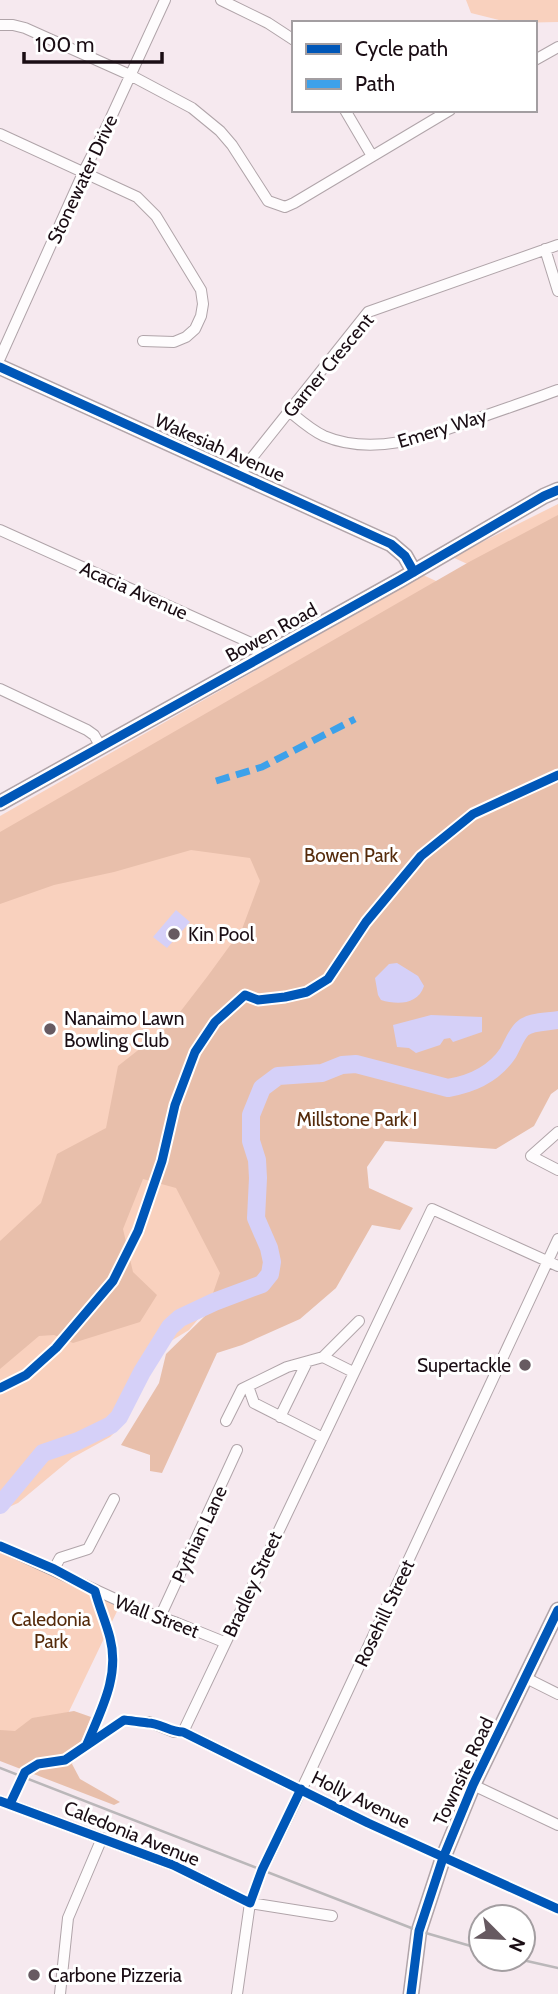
<svg xmlns="http://www.w3.org/2000/svg" width="558" height="1994" font-family="Cabin,sans-serif">
<rect width="100%" height="100%" fill="#f6e9ef"/>
<path fill="#f9d1be" d="M466 0H558V22L511 23 471 13Z
M558 504V1016L408 1089 227 1300 205 1311 189 1330 166 1344 154 1358 144 1386 116 1431 110 1437 72 1458 18 1503 0 1511V816L423 575 495 608 527 591 452 557Z
M0 1549 120 1605 40 1772 0 1747Z"/>
<path fill="#e8bfab" d="M558 515V1089L551 1094 534 1126 496 1149 385 1141 367 1167 369 1188 413 1208 400 1230 372 1225 336 1288 300 1319 242 1345 217 1353 162 1473 150 1471V1455L121 1445 159 1383 166 1354 205 1316 220 1273 176 1188 143 1179 123 1229 133 1272 157 1295 140 1322 73 1343 54 1335 39 1336 0 1369V1241L41 1203 57 1154 106 1128 118 1066 170 1025 207 977 242 929 260 881 250 858 191 850 114 872 54 885 0 904V832L469 562Z
M74 1711 91 1717 72 1764 80 1779 120 1802 114 1805 0 1761V1730L15 1731 32 1718Z"/>
<path fill="#d5d0f8" d="M176 910 190 922 167 948 153 937Z
M397 963 418 976 424 986C418 1005 397 1005 381 1000L378 995 375 978 389 964Z
M431 1015 482 1017V1032L453 1042 450 1038 444 1039 440 1045 416 1053 409 1048 397 1047 393 1025Z"/>
<g fill="none" stroke-linecap="round" stroke-linejoin="round">
<path stroke="#d5d0f8" stroke-width="18" d="M0 1505 43 1453 78 1441 111 1425 119 1417 142 1372 170 1327 180 1318 214 1302 262 1284 270 1274 272 1262 269 1248 256 1218 258 1178 257 1160 251 1141V1115L262 1088 278 1076 322 1073 342 1065 356 1064 448 1088C472 1084 494 1074 508 1053 512 1046 516 1035 522 1029 530 1021 547 1022 558 1020"/>
<g stroke="#b0a4a9" stroke-width="12">
<path id="street" d="M221 0 268 23 294 40
M0 25H13L25 28 130 75 192 108 220 131 232 145 268 201 285 207 294 203 450 110
M535 60 558 47
M345 110 372 156
M0 134 137 197 156 216 201 290 203 304 201 316 195 329 186 337 174 342 143 341
M545 249 558 291
M0 358 84 171 108 124 165 0
M289 411C300 420 311 430 324 436 374 457 429 436 476 419 504 409 531 400 558 390
M241 475 247 464 368 312 558 245
M0 530 251 643 262 657
M0 689 87 730 94 735 101 747
M558 1132 531 1156 558 1170
M323 1357 353 1372
M248 1386 254 1403 321 1437
M280 1417 307 1362
M226 1421 242 1389 287 1367 323 1357 359 1321
M0 1546 137 1609 177 1623 224 1642
M54 1569 60 1558 88 1549 114 1499
M160 1617 237 1450
M526 1678 558 1694
M149 1722 174 1732H183L368 1823 558 1909
M183 1732 432 1209 558 1266
M473 1785 558 1825
M0 1801 173 1865 250 1903 332 1916
M60 1994 68 1918 102 1838
M237 1994 250 1903 262 1870 307 1778 558 1239"/>
</g>
<g stroke="#b0a4a9" stroke-width="17">
<path id="secondary" d="M0 367 391 544 405 556 414 572
M0 803 400 580 544 496 558 490
M411 1994 419 1931 443 1858 473 1785 558 1610"/>
</g>
<use href="#street" stroke="#fefcfd" stroke-width="10"/>
<use href="#secondary" stroke="#fbf7fa" stroke-width="14"/>
<path stroke="#bab7b9" stroke-width="2.5" d="M0 1768 419 1931 481 1949
M518 1959 558 1968"/>
<path stroke="#3da1ea" stroke-width="7" stroke-dasharray="14 7" stroke-linecap="butt" d="M216 781 262 767 355 719"/>
<g stroke="#fff" stroke-width="13">
<path id="cycleway" d="M0 367 391 544 405 556 414 572
M0 803 400 580 544 496 558 490
M0 1388 26 1375 56 1348 113 1281 138 1231 162 1161 175 1105 195 1052 215 1022 245 995 258 1000 285 997 307 992 328 979 366 922 421 856 473 814 558 775
M0 1546 54 1569 95 1591C99 1607 106 1622 110 1638 120 1676 101 1710 87 1744
M0 1801 173 1865 250 1903 262 1870 301 1789
M10 1804 25 1772 38 1764 65 1760 124 1720C133 1721 140 1722 148 1723 160 1723 170 1732 183 1732L368 1823 558 1909
M411 1994 419 1931 443 1858 473 1785 558 1610"/>
</g>
<use href="#cycleway" stroke="#0057b8" stroke-width="9"/>
</g>
<g fill="#675a61" stroke="#fff" stroke-width="2.5">
<circle cx="174" cy="934" r="7"/>
<circle cx="50" cy="1029" r="7"/>
<circle cx="525" cy="1365" r="7"/>
<circle cx="34" cy="1975" r="7"/>
</g>
<g text-anchor="middle" stroke-width="6" stroke-linejoin="round" paint-order="stroke">
<g font-size="19" fill="#1a0d14" stroke="#fff">
<text transform="translate(82 179) rotate(-65)" y="7">Stonewater Drive</text>
<text transform="translate(328 365) rotate(-50)" y="7">Garner Crescent</text>
<text transform="translate(442 428) rotate(-17)" y="7">Emery Way</text>
<text transform="translate(220 447) rotate(24)" y="7">Wakesiah Avenue</text>
<text transform="translate(134 590) rotate(24)" y="7">Acacia Avenue</text>
<text transform="translate(271 632) rotate(-29)" y="7">Bowen Road</text>
<text transform="translate(199 1534) rotate(-65)" y="7">Pythian Lane</text>
<text transform="translate(252 1584) rotate(-65)" y="7">Bradley Street</text>
<text transform="translate(384 1613) rotate(-65)" y="7">Rosehill Street</text>
<text transform="translate(157 1616) rotate(21)" y="7">Wall Street</text>
<text transform="translate(463 1771) rotate(-65)" y="7">Townsite Road</text>
<text transform="translate(361 1799) rotate(26)" y="7">Holly Avenue</text>
<text transform="translate(132 1833) rotate(22)" y="7">Caledonia Avenue</text>
</g>
<g font-size="19" fill="#552b0b" stroke="#fff">
<text x="351" y="862">Bowen Park</text>
<text x="357" y="1126">Millstone Park I</text>
<text x="51" y="1626">Caledonia<tspan x="51" dy="22">Park</tspan></text>
</g>
<g font-size="19" fill="#1a0d14" stroke="#fff" text-anchor="start">
<text x="188" y="941">Kin Pool</text>
<text x="64" y="1025">Nanaimo Lawn<tspan x="64" dy="22">Bowling Club</tspan></text>
<text x="511" y="1372" text-anchor="end">Supertackle</text>
<text x="48" y="1982">Carbone Pizzeria</text>
</g>
</g>
<rect x="292" y="21" width="245" height="91" fill="#ffffff" stroke="#a39ea1" stroke-width="2"/>
<rect x="306" y="44" width="35" height="10" fill="#0057b8" stroke="#a39ea1" stroke-width="2"/>
<text x="355" y="56" font-size="21" fill="#1a0d14">Cycle path</text>
<rect x="306" y="79" width="35" height="10" fill="#3da1ea" stroke="#a39ea1" stroke-width="2"/>
<text x="355" y="91" font-size="21" fill="#1a0d14">Path</text>
<g transform="translate(502 1938) rotate(114)"><circle r="33" fill="#ffffff" stroke="#a39ea1" stroke-width="2"/>
<path d="M0-5L12 26L0 18L-12 26Z" fill="#675a61"/>
<text y="-10" font-size="19" font-weight="bold" text-anchor="middle" fill="#1a0d14">N</text>
</g>
<path d="M24 52v10h138v-10" fill="none" stroke="#1a0d14" stroke-width="3.5"/>
<text x="35" y="52" font-size="21" fill="#1a0d14" stroke="#ffffff" stroke-width="5" paint-order="stroke">100 m</text>
</svg>
